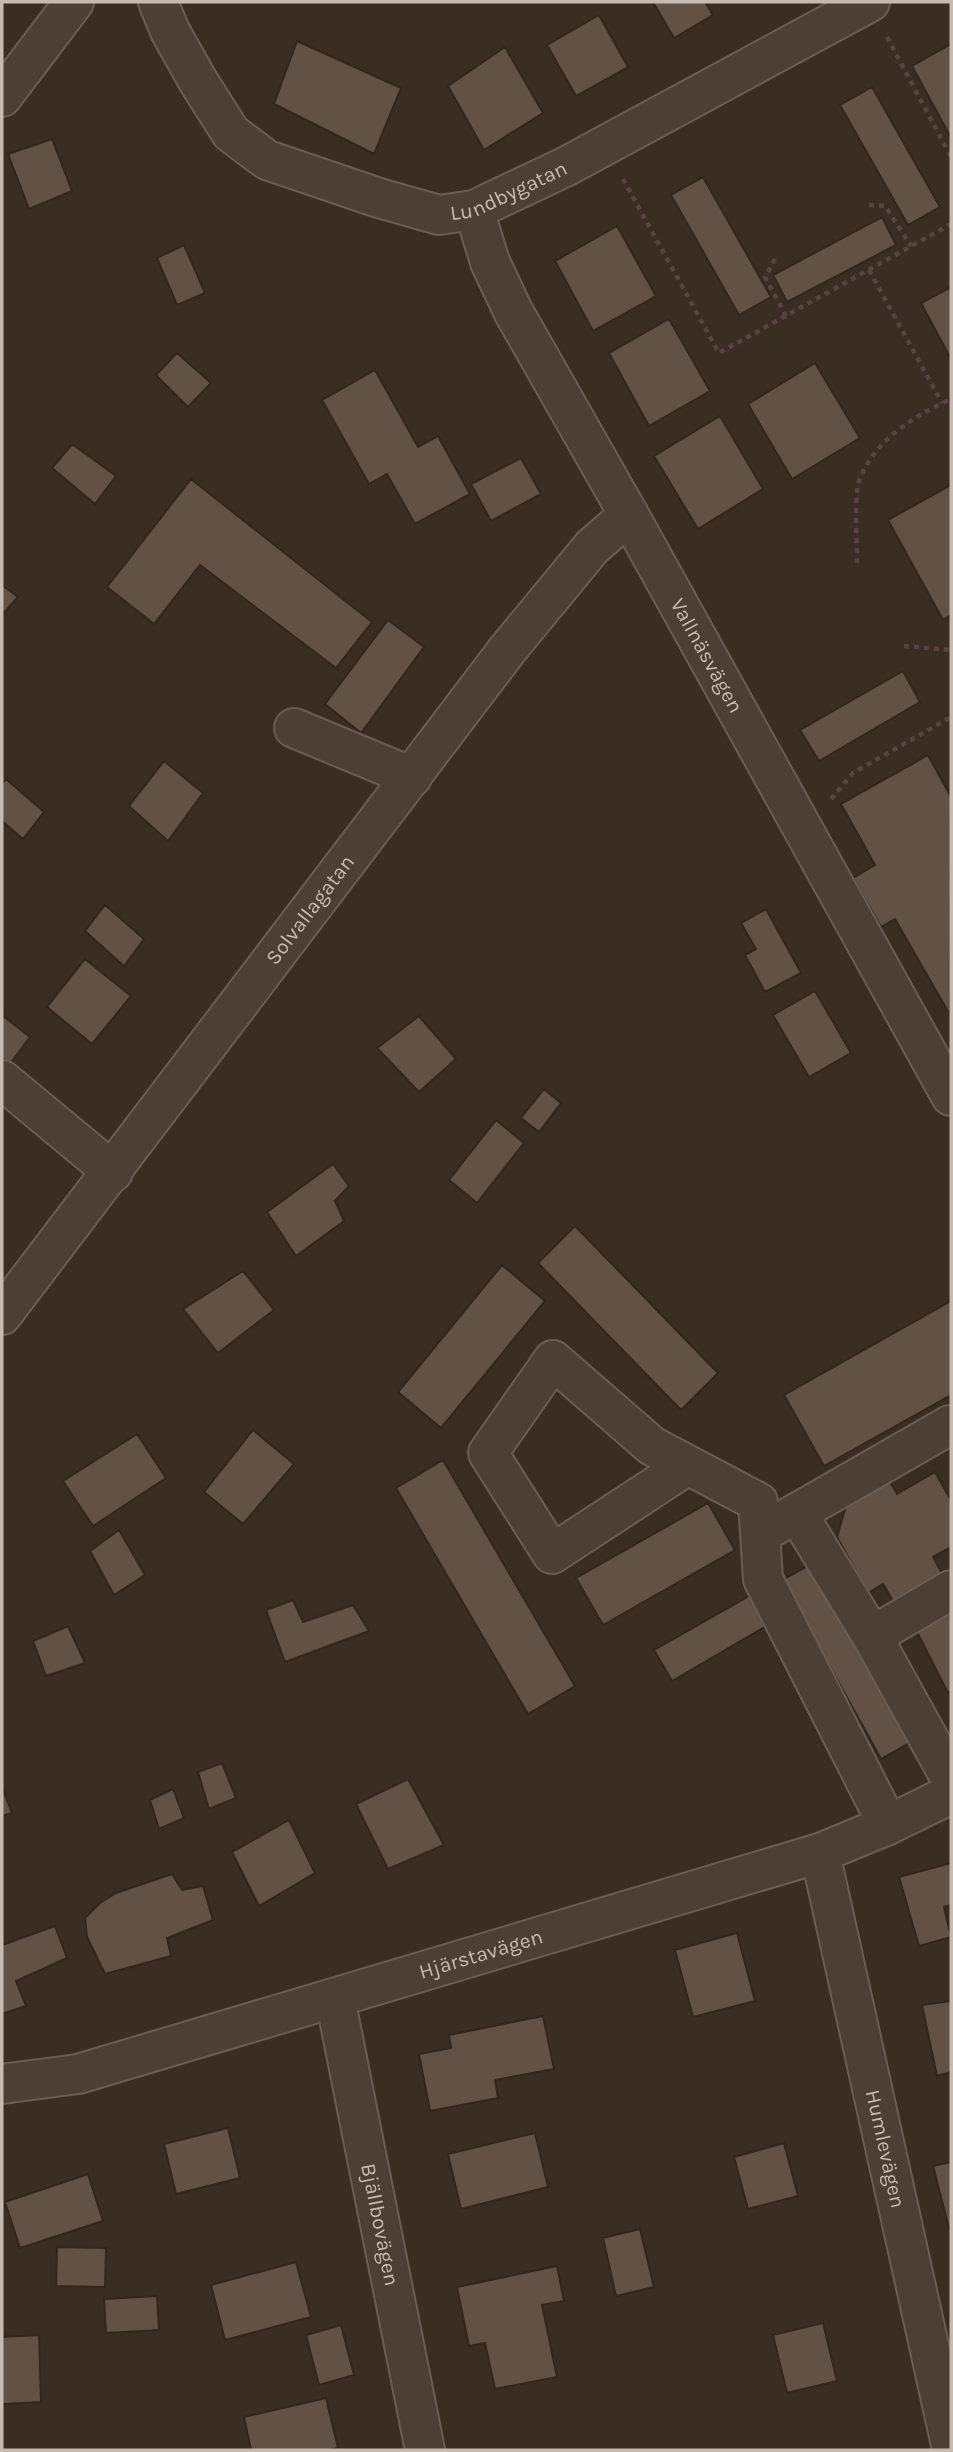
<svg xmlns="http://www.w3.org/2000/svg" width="953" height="2452" font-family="Karla,sans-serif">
<rect width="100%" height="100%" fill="#3a2d22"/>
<path fill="#625246" stroke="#32261d" stroke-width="2" d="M653 2H705L713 15 674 38Z
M599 15 628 67 576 96 547 45Z
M297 41 401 88 374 154 274 104Z
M951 44V135L950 136 912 66Z
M505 47 543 113 484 150 448 86Z
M872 87 940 207 908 225 840 105Z
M52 139 72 191 29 209 8 154Z
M703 177 771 297 739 315 671 195Z
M882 217 896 245 787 302 773 275Z
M617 226 656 296 593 331 555 261Z
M184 245 205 293 177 305 157 258Z
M951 287V359L921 303Z
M669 319 710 391 649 426 609 353Z
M177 353 211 383 188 407 156 375Z
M815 363 860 438 792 479 748 404Z
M375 370 418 447 438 436 470 494 415 524 387 474 369 484 322 400Z
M720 416 763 489 698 529 654 456Z
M72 444 116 476 95 504 52 468Z
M521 458 541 494 491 521 471 484Z
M191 479 372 622 336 668 200 565 154 624 107 587Z
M951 485V615L943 620 888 520Z
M2 585 18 597 2 615Z
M388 620 424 647 361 733 325 704Z
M903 671 920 702 819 761 800 730Z
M928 755 951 797 950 1015 895 919 881 927 853 878 875 865 841 804Z
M164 761 203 793 168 841 129 806Z
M6 779 44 812 23 839 2 821V784Z
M105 905 144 939 124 966 85 931Z
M766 909 801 973 765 992 745 955 756 949 741 923Z
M85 959 131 996 92 1044 47 1007Z
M815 991 851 1053 809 1077 773 1015Z
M2 1015 30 1037 10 1064 2 1058Z
M419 1016 456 1059 419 1092 377 1048Z
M544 1089 561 1103 539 1132 521 1118Z
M496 1120 524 1143 477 1203 449 1180Z
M333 1164 349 1186 335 1201 344 1221 296 1256 267 1212Z
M575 1226 718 1373 681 1410 538 1263Z
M502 1265 545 1301 441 1428 398 1392Z
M243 1271 274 1310 218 1353 183 1309Z
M951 1301V1395L824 1466 784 1395Z
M253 1430 294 1464 243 1524 204 1492Z
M137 1434 166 1478 93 1526 63 1481Z
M443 1460 575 1686 528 1714 396 1488Z
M884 1471 897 1494 935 1472 951 1500V1547L933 1557 946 1581 897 1608 883 1584 868 1593 837 1537 846 1506Z
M708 1503 735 1550 603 1625 576 1578Z
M119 1530 145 1575 114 1595 90 1551Z
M820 1559 918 1738 881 1759 782 1580Z
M758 1591 775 1621 672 1681 654 1650Z
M951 1599V1691L948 1693 911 1620Z
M293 1600 303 1622 353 1605 369 1631 285 1662 266 1610Z
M68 1626 85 1663 46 1676 33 1641Z
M222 1763 236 1798 209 1809 198 1772Z
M408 1779 444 1845 388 1869 356 1804Z
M2 1787 12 1813 2 1816Z
M173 1789 184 1818 159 1829 150 1800Z
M289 1820 315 1873 259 1906 232 1852Z
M951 1863V1905L944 1907 951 1937 919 1946 899 1877Z
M172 1874 182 1890 203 1886 213 1920 167 1938 171 1956 105 1974 87 1937 85 1918 100 1903 116 1893Z
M55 1926 67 1958 16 1981 26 2006 2 2014V1945Z
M737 1933 755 2001 693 2017 675 1950Z
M951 2001V2072L937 2076 922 2005Z
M543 2016 554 2069 495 2080 498 2098 430 2111 419 2054 451 2048 449 2035Z
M228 2128 240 2178 176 2194 164 2144Z
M535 2133 548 2187 461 2209 448 2154Z
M784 2143 798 2196 748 2209 734 2157Z
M951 2162V2227L949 2228 933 2166Z
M88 2174 103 2221 20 2248 5 2202Z
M640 2229 654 2287 616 2296 603 2238Z
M57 2247 106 2248 105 2287 56 2286Z
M296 2262 311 2317 225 2340 211 2285Z
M557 2266 564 2301 542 2305 557 2377 495 2389 485 2343 469 2346 457 2287Z
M157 2296 159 2330 106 2333 104 2299Z
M823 2323 837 2381 787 2393 773 2335Z
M341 2325 354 2375 319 2385 306 2335Z
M39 2335 41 2402 2 2404V2337Z
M326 2398 338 2448 329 2450H251L244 2417Z"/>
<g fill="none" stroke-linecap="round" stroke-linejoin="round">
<g stroke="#695d54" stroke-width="42">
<g id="minor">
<path id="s1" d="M158 2 170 31 198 81 231 133 267 160 379 198 439 215 474 210 567 166 870 2"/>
<path d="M2 97 74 2"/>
<path id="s2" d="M474 210 490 262 513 311 629 515 951 1096"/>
<path d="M294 728 412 777"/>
<path d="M2 1080 113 1172"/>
<path id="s3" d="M2 1315 508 649 592 547 629 515"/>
<path d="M688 1465 552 1554 488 1453 553 1360 652 1446 758 1502 763 1579 888 1825"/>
<path d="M797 1513 872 1636 951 1590"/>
<path d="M774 1526 950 1425 951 1428"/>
<path d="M872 1636 951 1779"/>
<path id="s4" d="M820 1853 951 2445"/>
<path id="s5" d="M335 1998 425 2450"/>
<path id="s6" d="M2 2084 78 2074 820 1853 888 1825 951 1794"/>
</g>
</g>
<path stroke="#594243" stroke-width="4.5" stroke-dasharray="5 5" stroke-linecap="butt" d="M887 37 951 157
M623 179 719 353 951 224
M869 205 885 206 911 246
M775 259 765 277 786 316
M869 270 942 403
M857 563C857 547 854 493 859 481 875 439 913 417 951 399
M904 646 951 650
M831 799 853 773 951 717"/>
<use href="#minor" stroke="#4b3f36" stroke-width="38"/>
</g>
<g text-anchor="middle" stroke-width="5" stroke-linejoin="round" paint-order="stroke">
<g font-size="21" fill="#c7bbb1" stroke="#2f241b">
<text dy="7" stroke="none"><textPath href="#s1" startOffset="450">Lundbygatan</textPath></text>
<text dy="7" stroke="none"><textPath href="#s2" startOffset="504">Vallnäsvägen</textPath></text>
<text dy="7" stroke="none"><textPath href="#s3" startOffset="509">Solvallagatan</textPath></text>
<text dy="7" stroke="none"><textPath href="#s6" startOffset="497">Hjärstavägen</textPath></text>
<text dy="7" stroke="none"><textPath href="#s4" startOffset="303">Humlevägen</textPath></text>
<text dy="7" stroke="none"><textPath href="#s5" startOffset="231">Bjällbovägen</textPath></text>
</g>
</g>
<rect width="953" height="2452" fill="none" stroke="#c7bbb1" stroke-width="7"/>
</svg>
